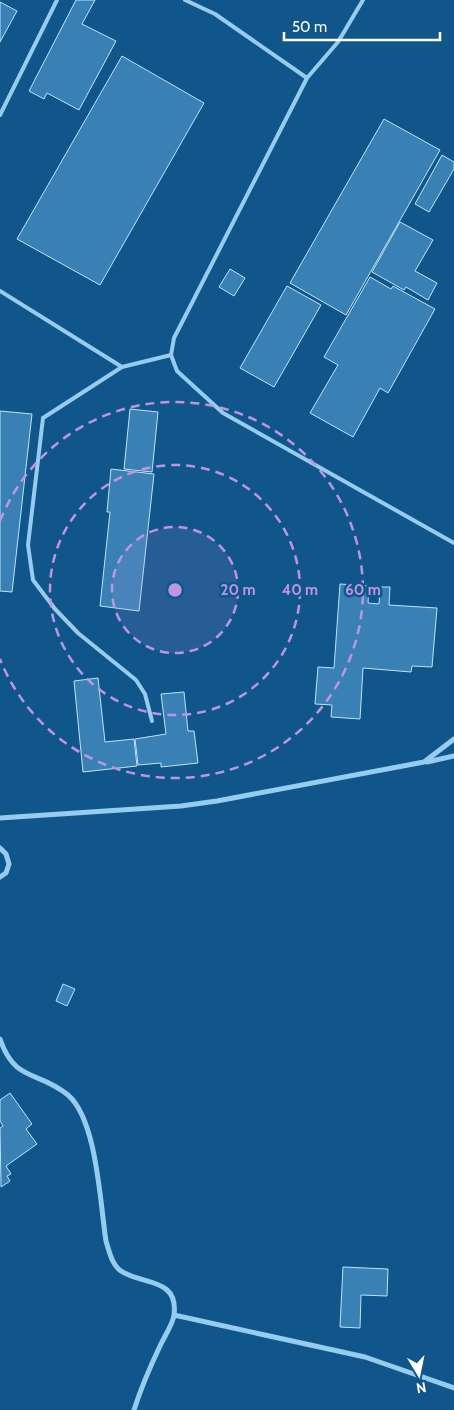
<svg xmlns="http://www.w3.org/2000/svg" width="454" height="1410" font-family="Cabin,sans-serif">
<rect width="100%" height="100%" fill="#11568a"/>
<path fill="#3981b4" stroke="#bde3fd" d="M76 0H95L82 24 116 41 79 110 47 93 44 99 29 91Z
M0 2 17 11 0 42Z
M122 56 204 103 100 285 17 239Z
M384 119 440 150 346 315 290 283Z
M442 155 454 162V169L429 212 415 204Z
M400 222 433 240 415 271 437 283 428 300 406 287 404 290 372 272Z
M230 269 245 278 234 296 219 287Z
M370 277 391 289 393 286 435 309 388 393 380 388 353 437 310 413 338 365 324 357Z
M287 286 321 305 274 387 240 368Z
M130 409 158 412 152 472 124 469Z
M0 411 32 414 12 592 0 591Z
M111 469 154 474 139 611 100 606 110 512H107Z
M340 584 369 586 368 603 379 604 380 587H390L389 605 437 608 432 667 412 666 411 672 363 668 360 719 331 717 332 705 315 704 318 667 334 668Z
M98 678 105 742 134 739 137 766 83 772 74 681Z
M184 692 188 731H194L198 763 161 767V763L138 765 135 739 166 734 161 694Z
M63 984 75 989 67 1006 56 1001Z
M10 1093 32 1124 26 1129 37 1144 6 1166 11 1174 7 1176 10 1181 1 1187 0 1128 3 1126 0 1121V1100Z
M343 1267 388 1269 387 1296 361 1295 360 1328 340 1327Z"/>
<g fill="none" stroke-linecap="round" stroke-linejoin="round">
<path stroke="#97ccf1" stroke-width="4" d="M185 0 215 14 307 78
M363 0 338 42 307 78 174 338 171 355 177 371 223 413 454 543
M0 115 57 0
M0 291 122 367
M152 721 145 694 136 680 78 633 55 609 33 580 28 545 43 418 122 367 171 355"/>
<path stroke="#97ccf1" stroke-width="5" d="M427 762 454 756
M0 818 181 806 217 801 424 762 454 739
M0 848 6 854 9 864 6 873 0 877
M0 1039C15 1083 38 1070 68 1095 97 1120 100 1203 106 1241 109 1251 112 1265 121 1271 141 1285 179 1277 174 1315 173 1324 164 1337 160 1346 150 1367 141 1388 134 1410
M174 1315 365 1357 454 1388"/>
</g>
<circle cx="175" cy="590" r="63" fill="#bd96df" fill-opacity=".12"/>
<g fill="none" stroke="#bd96df" stroke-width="2.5" stroke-dasharray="9 6">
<circle cx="175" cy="590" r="63"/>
<circle cx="175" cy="590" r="125"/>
<path d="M0 521A188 188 0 1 1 0 659"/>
</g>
<circle cx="175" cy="590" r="8" fill="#bd96df" stroke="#11568a" stroke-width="2.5"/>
<g font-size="15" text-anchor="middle" font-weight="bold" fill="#bd96df" stroke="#11568a" stroke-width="5" stroke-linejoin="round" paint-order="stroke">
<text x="238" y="595">20 m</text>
<text x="300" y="595">40 m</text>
<text x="363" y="595">60 m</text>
</g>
<g transform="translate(419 1375) rotate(170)" stroke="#11568a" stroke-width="4" paint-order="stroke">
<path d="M0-4L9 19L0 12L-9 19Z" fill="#ffffff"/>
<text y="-8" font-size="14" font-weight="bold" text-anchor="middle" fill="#ffffff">N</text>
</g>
<path d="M284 32v8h156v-8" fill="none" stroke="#ffffff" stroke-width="2.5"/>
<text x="292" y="32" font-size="15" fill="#ffffff" stroke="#11568a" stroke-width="4" paint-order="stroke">50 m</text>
</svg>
